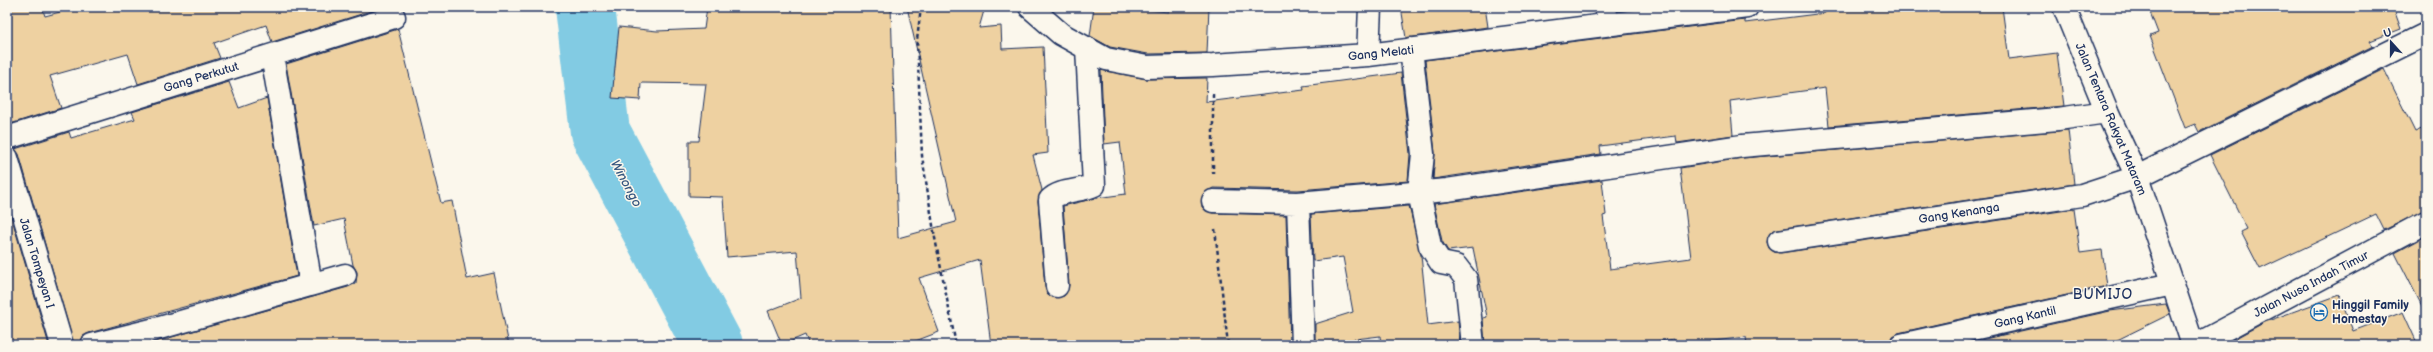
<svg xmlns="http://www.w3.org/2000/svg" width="2433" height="352" font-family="'Balsamiq Sans',sans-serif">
<rect width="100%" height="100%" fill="#fbf7ec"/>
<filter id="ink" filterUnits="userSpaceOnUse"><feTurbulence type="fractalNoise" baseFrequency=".025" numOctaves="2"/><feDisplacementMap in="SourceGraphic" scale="8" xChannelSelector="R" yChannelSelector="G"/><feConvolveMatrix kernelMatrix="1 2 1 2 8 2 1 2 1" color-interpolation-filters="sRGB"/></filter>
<g filter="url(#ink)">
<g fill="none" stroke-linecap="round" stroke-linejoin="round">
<path stroke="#82cbe3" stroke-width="60" d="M585 7 600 132 713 345"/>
</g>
<path fill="#eed1a1" stroke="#1b2f5e" d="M7 7H42L45 16 79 7H384L272 42 266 25 214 43 220 58 138 84 128 54 50 76 61 108 7 125Z
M707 7H891L898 238 956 222 907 7H985L979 28 1001 26 1002 49 1043 47 1048 153 1033 155 1042 190 1038 201 1045 287 1047 293 1052 297 1064 296 1069 285 1063 206 1096 198 1126 194 1120 142 1104 144 1101 70 1147 79 1207 78 1206 102 1304 90 1303 86 1401 73 1410 154 1408 181 1298 190 1213 188 1203 194 1202 207 1212 213 1286 215 1290 345H991L980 260 919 278 939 332 905 345H809L805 335 782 345 768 311 801 298 797 251 727 257 723 197 689 196V141H699L706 84 641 83 640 100 612 98 619 27 657 31 704 29Z
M1094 7H1119L1168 12V7H1209L1207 53 1148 54 1110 47 1090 36Z
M1401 7H1485L1488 27 1406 38Z
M1825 7H2002L2009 59 2057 53 2064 106 1829 126 1825 88 1730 101 1733 135 1677 143 1676 136 1600 146 1601 154 1433 179 1435 153 1425 60 1745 20V23L1825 13Z
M2148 7H2393L2401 29 2370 41 2373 46 2199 132 2195 124 2185 128 2150 36 2158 33Z
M398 29 441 203 452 201 467 279 494 273 509 345H144L348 287 356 283 357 272 353 265 344 219 314 226 286 64Z
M2384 69 2415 132 2426 127V210L2384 230 2376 214 2260 269 2241 232 2247 229 2210 155Z
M229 82 239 108 267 98 297 276 89 333 83 336 80 345H74L19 154 15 149 69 132 71 138 135 119 132 112Z
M2068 130 2074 184 1777 229 1771 232 1767 242 1769 248 1774 252 1781 253 2074 209 2080 253 2102 250 2107 286 1898 333 1892 336 1889 345H1747L1746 337 1682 345H1674V339L1633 345H1485L1483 318 1487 317 1473 248 1448 251 1442 241 1434 204 1602 180 1606 215 1603 216 1610 269 1691 258 1680 168 1743 158Z
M7 202 49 345H7Z
M1409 206 1421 255 1428 325 1458 321 1460 345H1381L1380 336 1315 344V324L1353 312 1343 257 1313 261 1311 214Z
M2426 236V314L2395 253Z
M2339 295 2353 331 2403 312 2418 345H2223L2265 322Z
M2166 304 2170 314 2107 345H1958L2110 311Z"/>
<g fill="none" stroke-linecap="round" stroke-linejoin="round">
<g stroke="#1b2f5e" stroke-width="23">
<path id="service" d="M1605 7 1610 25"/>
</g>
<g stroke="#1b2f5e" stroke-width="25">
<path id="minor" d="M1030 7 1061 34 1106 59 1147 67 1213 65 1368 55 1747 7
M1411 49 1423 154 1419 192 1430 246 1441 263 1456 266 1466 279 1473 345
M272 55 311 285
M1368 55 1370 7
M7 138 394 17
M7 158 62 345
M1213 201 1298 203 1447 190 1742 146 2058 119 2107 112
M1298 203 1303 345
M1779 241 2082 195 2137 177 2426 34
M1057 286 1050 200C1060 189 1081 192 1094 185L1087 48
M92 345 156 329 345 275
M1901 345 2172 284
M2196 345 2426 222"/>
</g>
<g stroke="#1b2f5e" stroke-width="25">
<path id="tertiary" d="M2064 7 2107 112 2137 177 2193 345"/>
</g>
<path stroke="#1b2f5e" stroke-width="2.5" stroke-dasharray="4 3" stroke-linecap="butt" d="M921 7 917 40 922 156 935 238 956 345
M1213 94V173
M1215 229 1228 345"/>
<use href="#service" stroke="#fbf7ec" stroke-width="20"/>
<use href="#minor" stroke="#fbf7ec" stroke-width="22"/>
<use href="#tertiary" stroke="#fbf7ec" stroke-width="22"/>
</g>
</g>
<defs>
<g id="hotel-ring" transform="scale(0.9)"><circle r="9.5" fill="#fbf7ec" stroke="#1f6fb2" stroke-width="1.5"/><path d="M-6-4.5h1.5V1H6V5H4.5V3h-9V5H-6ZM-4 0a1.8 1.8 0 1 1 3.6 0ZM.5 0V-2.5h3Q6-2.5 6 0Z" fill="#1f6fb2"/></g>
</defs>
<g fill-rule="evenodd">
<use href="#hotel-ring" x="2319" y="312"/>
</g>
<g text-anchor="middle" stroke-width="3" stroke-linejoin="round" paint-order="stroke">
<g font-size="12" fill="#1b2f5e" stroke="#fbf7ec">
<text transform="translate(1381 53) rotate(-6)" y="4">Gang Melati</text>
<text transform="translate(201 77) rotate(-17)" y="4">Gang Perkutut</text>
<text transform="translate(2111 119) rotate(67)" y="4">Jalan Tentara Rakyat Mataram</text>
<text transform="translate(1959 213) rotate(-9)" y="4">Gang Kenanga</text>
<text transform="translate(37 263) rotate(73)" y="4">Jalan Tompeyan I</text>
<text transform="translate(2311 284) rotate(-28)" y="4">Jalan Nusa Indah Timur</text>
<text transform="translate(2025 317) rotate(-13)" y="4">Gang Kantil</text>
</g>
<g font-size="12" font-weight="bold" fill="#1b2f5e" stroke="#fbf7ec" text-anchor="start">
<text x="2332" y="309">Hinggil Family<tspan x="2332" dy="14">Homestay</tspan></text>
</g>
<g font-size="13" font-style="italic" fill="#35567f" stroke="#fbf7ec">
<text transform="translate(627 183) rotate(62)" y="5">Winongo</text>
</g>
<g font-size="14" letter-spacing="1" fill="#1b2f5e" stroke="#fbf7ec">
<text x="2103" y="299">BUMIJO</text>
</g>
</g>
<rect width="2433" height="352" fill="none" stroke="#fbf7ec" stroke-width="24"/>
<rect x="12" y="12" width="2409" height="328" fill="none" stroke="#1b2f5e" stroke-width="1.5" filter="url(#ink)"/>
<g transform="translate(2391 42) rotate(339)" stroke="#fbf7ec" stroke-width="3" paint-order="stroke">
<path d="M0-3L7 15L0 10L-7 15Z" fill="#1b2f5e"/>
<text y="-6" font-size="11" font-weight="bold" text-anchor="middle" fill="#1b2f5e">U</text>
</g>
</svg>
